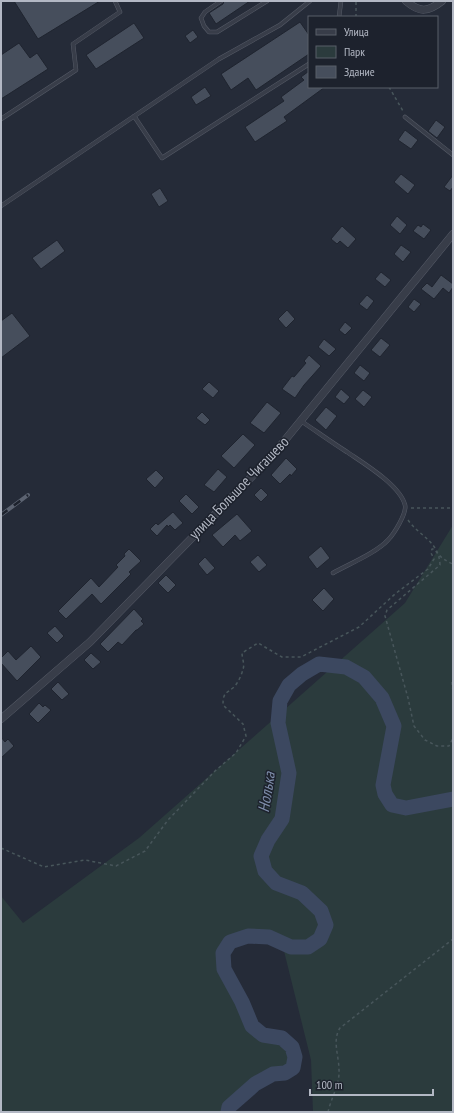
<svg xmlns="http://www.w3.org/2000/svg" width="454" height="1113" font-family="'PT Sans Narrow',sans-serif">
<rect width="100%" height="100%" fill="#252b38"/>
<path fill="#2b3b3d" d="M453 525V1112H313L311 1060 282 943C263 933 250 935 230 942L223 953 224 969 242 1002 252 1026 263 1035 282 1038 292 1047 295 1057 293 1068 285 1073 273 1074 255 1084 229 1107 228 1112H1V896L23 923 139 838 405 603Z"/>
<g fill="none" stroke-linecap="round" stroke-linejoin="round">
<path stroke="#3c4860" stroke-width="15" d="M228 1112 229 1107 255 1084 273 1074 285 1073 293 1068 295 1057 292 1047 282 1038 263 1035 252 1026 242 1002 224 969 223 953 230 942 248 936 269 937 291 947H308L320 939 326 925 321 911 302 893 276 883 265 871 261 856 268 840 282 819 289 773 278 723 280 701 289 685 302 674 319 664 346 667 364 677 382 698 394 726 383 785 385 794 392 805 406 808 453 799"/>
</g>
<path fill="#464e5c" stroke="#1f242f" d="M14 1H100L38 39Z
M224 1H250L216 24 209 13 223 4Z
M300 22 309 35V54L256 90 248 78 231 90 221 74Z
M134 23 144 38 96 69 86 55Z
M193 30 198 37 190 43 185 36Z
M19 43 30 58 37 53 48 69 1 99V55Z
M309 71V87H325L284 117 287 121 255 142 245 127 284 101 281 97 304 80 301 77Z
M205 87 211 96 196 105 191 97Z
M436 120 445 127 437 138 428 131Z
M405 130 418 140 411 149 398 140Z
M401 174 415 185 408 194 394 182Z
M453 175V187L450 191 444 187Z
M160 188 168 201 159 207 151 194Z
M397 216 407 225 400 234 390 225Z
M423 224 431 230 424 239 413 231 418 225 421 227Z
M342 226 356 239 348 248 340 241 337 244 331 239Z
M57 240 65 251 41 269 32 258Z
M401 245 411 252 403 262 394 254Z
M381 272 391 280 385 287 375 279Z
M441 275 453 284V287L449 293 443 288 434 299 421 289 427 283 432 287Z
M367 295 374 301 367 310 359 304Z
M414 299 421 304 414 312 408 307Z
M287 310 295 319 286 328 278 319Z
M12 313 30 336 1 358V321Z
M345 322 352 328 345 335 339 330Z
M381 338 390 345 380 357 371 350Z
M324 339 336 349 329 356 318 347Z
M309 355 321 366 304 385 295 398 282 389 292 376 294 377 306 363 304 361Z
M360 365 370 373 364 381 354 373Z
M209 382 219 391 213 398 202 389Z
M341 389 350 397 344 404 335 397Z
M363 390 372 397 364 407 355 399Z
M267 402 281 413 264 433 250 423Z
M326 407 337 416 326 430 315 420Z
M202 412 210 420 205 425 196 418Z
M243 434 255 445 234 468 221 456Z
M286 458 297 469 291 476 290 474 280 484 271 475Z
M218 469 227 477 214 492 204 485Z
M156 470 164 478 155 488 146 479Z
M261 488 268 495 261 502 254 495Z
M186 494 199 507 192 514 179 501Z
M173 512 183 523 175 530 170 525 168 527 167 525 157 536 150 529 156 523 158 525Z
M237 514 252 531 240 541 235 535 223 547 212 535Z
M321 546 330 558 317 569 308 557Z
M129 549 141 561 129 572 131 574 101 604 92 594 66 619 58 611 91 578 99 587 118 567 116 565 125 556 124 554Z
M258 555 267 565 259 572 250 562Z
M205 557 215 568 207 575 198 564Z
M166 575 176 585 168 593 158 583Z
M324 588 334 599 323 611 312 600Z
M134 609 143 619 141 621 144 624 137 630H136L122 645 118 642 108 652 100 644Z
M55 626 64 636 57 643 47 633Z
M31 646 41 657 17 681 1 663V658L8 651 16 660Z
M91 653 101 662 93 669 84 660Z
M58 682 69 694 62 700 51 689Z
M39 703 43 707 45 705 51 710 38 723 29 714Z
M1 737 5 742 8 739 14 746 1 758Z"/>
<g fill="none" stroke-linecap="round" stroke-linejoin="round">
<g stroke="#565b67" stroke-width="4.5">
<path id="lane" d="M221 1 205 12 201 18 204 26 209 32H217L267 1
M339 17 341 1
M134 116 162 158 309 64
M405 117 453 155
M1 119 76 70 73 44 120 12 115 1
M1 206 219 59 280 25 310 1
M301 421C316 431 331 442 347 452 363 463 400 485 405 505 407 513 394 534 388 540 376 553 349 564 333 573"/>
</g>
<g stroke="#565b67" stroke-width="8">
<path id="street" d="M406 1C420 13 428 12 442 1
M1 719 90 642 272 456 453 234"/>
</g>
<path stroke="#48565b" stroke-width="1.5" stroke-dasharray="3 3" stroke-linecap="butt" d="M356 17V1
M389 87 403 111
M411 508H453
M408 520C420 537 439 541 440 565L387 610 385 616 408 698 414 726 425 740 437 746H449L453 738
M452 682 453 692
M1 848 44 867 85 860 116 866 145 851 168 820 215 771 236 753 246 736 243 724 223 705C223 692 226 694 234 687 238 683 242 674 243 669 245 665 242 658 242 653L258 643 282 657H301L359 627 395 594 428 569 434 559 431 553 432 549H434C439 556 445 561 453 564
M328 1112C331 1098 340 1084 339 1070 339 1056 332 1040 340 1028L453 939"/>
<use href="#lane" stroke="#383d49" stroke-width="3.5"/>
<use href="#street" stroke="#383d49" stroke-width="7"/>
<g stroke="#5c6371" stroke-width="4">
<path id="rail" d="M1 515 28 495"/>
</g>
<use href="#rail" stroke="#1d222d" stroke-width="2.5" stroke-dasharray="8" stroke-linecap="butt"/>
</g>
<g text-anchor="middle" stroke-width="3" stroke-linejoin="round" paint-order="stroke">
<g font-size="15" fill="#b3b8c4" stroke="#1d222d">
<text transform="translate(239 488) rotate(-46)" y="5">улица Большое Чигашево</text>
</g>
<g font-size="16" font-style="italic" fill="#7e8daa" stroke="#1d222d">
<text transform="translate(266 792) rotate(-81)" y="6">Нолька</text>
</g>
</g>
<rect width="454" height="1113" fill="none" stroke="#b3b8c4" stroke-width="4"/>
<rect x="308" y="16" width="130" height="72" fill="#1d222d" stroke="#595e69"/>
<rect x="316" y="29" width="20" height="6" fill="#383d49" stroke="#595e69"/>
<text x="344" y="36" font-size="12" fill="#b3b8c4">Улица</text>
<rect x="316" y="46" width="20" height="12" fill="#2b3b3d" stroke="#595e69"/>
<text x="344" y="56" font-size="12" fill="#b3b8c4">Парк</text>
<rect x="316" y="66" width="20" height="12" fill="#464e5c" stroke="#595e69"/>
<text x="344" y="76" font-size="12" fill="#b3b8c4">Здание</text>
<path d="M310 1089v6h123v-6" fill="none" stroke="#b3b8c4" stroke-width="2"/>
<text x="316" y="1089" font-size="12" fill="#b3b8c4" stroke="#1d222d" stroke-width="3" paint-order="stroke">100 m</text>
</svg>
